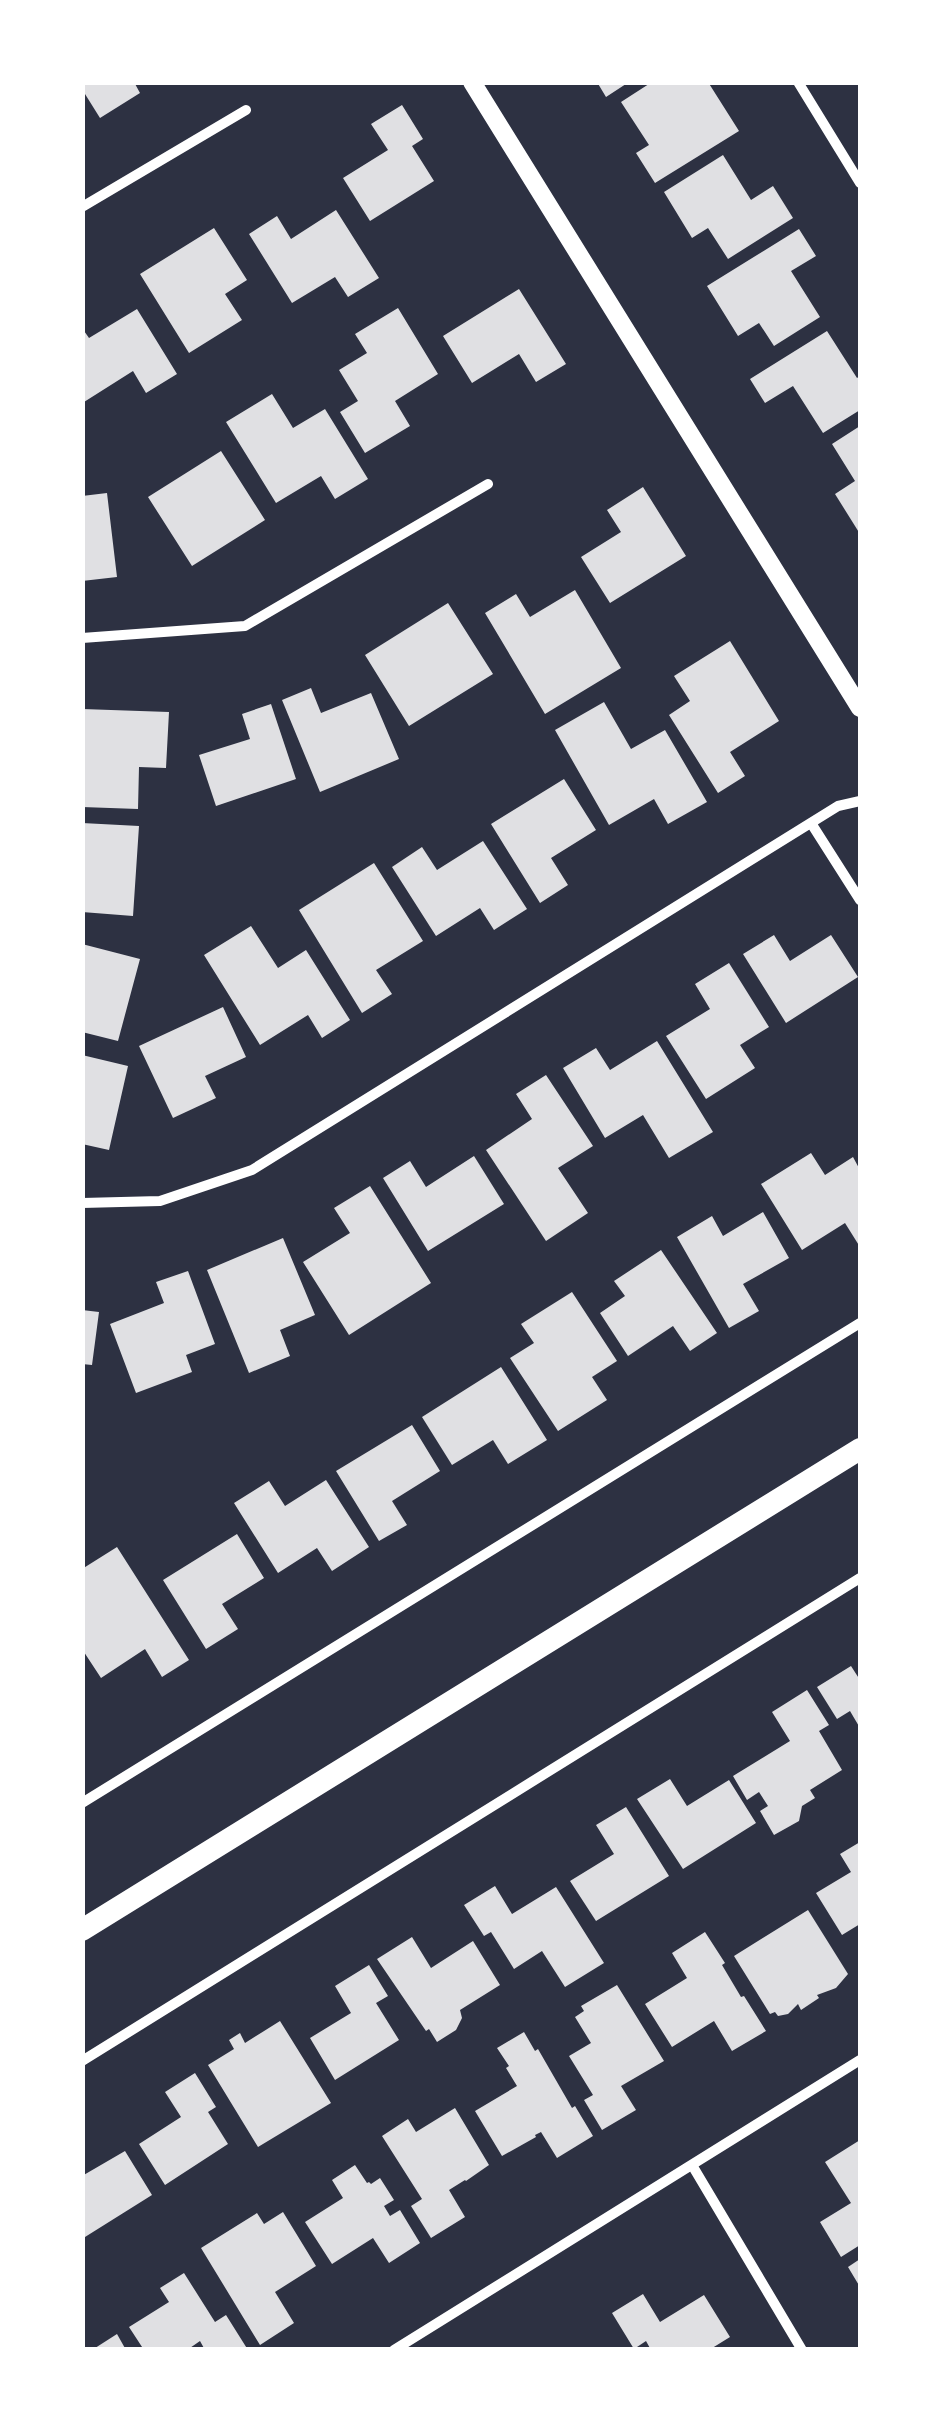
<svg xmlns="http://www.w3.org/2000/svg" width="943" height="2432" font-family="'DejaVu Sans',sans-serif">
<rect width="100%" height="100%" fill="#2d3142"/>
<path fill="#e0e0e3" d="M82 82H134L140 93 100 118 85 94 82 96Z
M597 82H629L606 97Z
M652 82H708L739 131 655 183 636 153 649 145 621 102Z
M402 105 423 139 412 146 434 181 370 221 343 178 388 150 371 124Z
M723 155 751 200 773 186 793 218 728 259 708 228 692 238 664 192Z
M336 210 379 278 348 297 335 277 292 303 249 234 277 216 291 239Z
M214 228 247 280 225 294 242 320 189 353 140 274Z
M799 229 816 256 791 271 820 317 774 346 759 323 738 336 707 286Z
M519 289 566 364 536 382 519 354 472 383 443 336Z
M398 308 438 374 395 401 410 426 365 453 340 412 358 401 339 370 367 353 355 334Z
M137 309 177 374 146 393 133 371 84 402 82 399V328L89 338Z
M827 331 857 378 860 376V410L823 433 793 386 765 403 750 379Z
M272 394 293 428 325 409 368 479 335 499 321 476 276 503 226 422Z
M860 426V534L835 494 855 481 832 444Z
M221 451 265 520 192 566 148 497Z
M643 487 686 556 610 603 581 557 621 532 607 510Z
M107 493 117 577 82 581V496Z
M575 590 621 668 545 714 485 613 516 594 530 617Z
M448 603 493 674 409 726 365 655Z
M730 641 779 721 730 752 745 776 718 793 669 715 690 701 674 676Z
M311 688 321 713 371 693 399 759 320 792 282 700Z
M604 702 631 749 665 730 707 802 668 824 654 799 609 825 555 730Z
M271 704 296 779 216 806 199 755 250 739 242 714Z
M82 709 169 712 166 768 139 767 138 809 82 807Z
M564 779 596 830 551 858 568 885 540 903 491 824Z
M82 823 139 826 133 916 82 912Z
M483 841 527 909 494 930 480 908 436 936 392 867 422 847 437 870Z
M374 863 423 941 376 970 392 994 362 1013 299 910Z
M251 926 278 968 306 950 350 1020 322 1038 308 1015 260 1045 204 955Z
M774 935 790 961 831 935 858 977 786 1023 743 954Z
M82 944 140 959 118 1041 82 1032Z
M729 963 769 1027 740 1045 755 1068 706 1099 666 1036 710 1009 695 984Z
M223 1007 246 1057 205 1076 216 1098 173 1118 139 1046Z
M657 1041 713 1132 669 1158 643 1115 605 1138 563 1068 596 1048 610 1070Z
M82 1055 128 1066 109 1150 82 1144Z
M546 1075 593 1146 558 1168 588 1213 546 1241 486 1150 532 1119 516 1094Z
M811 1153 825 1175 853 1157 860 1170V1247L845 1223 802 1250 761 1184Z
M474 1156 504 1204 428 1251 383 1178 410 1161 426 1187Z
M370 1186 431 1283 349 1335 303 1262 350 1233 334 1208Z
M763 1212 789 1258 743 1284 759 1311 729 1328 677 1237 712 1216 723 1236Z
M283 1238 315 1315 280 1330 290 1356 249 1373 207 1270Z
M661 1250 717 1333 690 1351 673 1326 628 1356 600 1313 625 1296 614 1281Z
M188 1271 215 1344 186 1355 192 1372 136 1393 110 1324 164 1303 156 1282Z
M572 1292 617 1361 592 1377 607 1400 558 1431 510 1358 534 1343 521 1324Z
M82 1310 99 1312 92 1365 82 1364Z
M501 1367 547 1440 508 1464 493 1440 452 1465 422 1417Z
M412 1425 440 1471 392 1501 407 1525 379 1541 336 1471Z
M326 1480 369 1547 332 1571 317 1548 278 1573 234 1503 269 1481 285 1506Z
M237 1534 264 1578 222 1604 238 1629 206 1649 163 1580Z
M117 1547 189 1660 162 1677 145 1649 101 1678 82 1649V1569Z
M851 1666 860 1680V1728L850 1711 837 1719 817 1687Z
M807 1690 829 1725 819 1731 842 1770 810 1790 815 1798 802 1806 799 1821 774 1835 760 1811 768 1806 759 1792 747 1800 733 1776 790 1741 772 1712Z
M670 1779 687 1806 729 1780 756 1823 683 1869 637 1799Z
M626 1807 669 1876 596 1921 570 1881 614 1854 596 1825Z
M860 1842V1924L842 1935 816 1893 851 1872 840 1854Z
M495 1886 512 1914 556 1887 604 1963 565 1987 542 1951 514 1969 491 1932 484 1936 464 1905Z
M808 1910 848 1974 836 1988 817 1995 819 1998 801 2010 798 2004 788 2014 778 2016 775 2012 770 2014 734 1956Z
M705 1932 725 1963 722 1965 741 1997 744 1996 766 2031 732 2051 714 2021 672 2047 645 2004 687 1978 672 1953Z
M412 1937 431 1968 473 1941 500 1985 460 2010 462 2018 456 2030 437 2042 429 2029 426 2031 377 1959Z
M369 1965 388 1996 376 2003 399 2040 335 2080 310 2038 351 2013 335 1986Z
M617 1985 664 2061 621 2086 636 2110 602 2130 584 2100 593 2095 569 2056 591 2043 575 2017 584 2011 581 2006Z
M280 2021 331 2103 258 2147 208 2065 234 2049 229 2040 240 2033 245 2043Z
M524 2032 535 2051 538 2049 572 2108 575 2106 593 2136 557 2158 541 2132 535 2135 536 2137 502 2156 475 2111 517 2086 506 2068 509 2066 497 2048Z
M195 2073 216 2107 208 2112 228 2144 165 2185 139 2144 181 2117 165 2092Z
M455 2108 489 2165 466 2181 465 2180 449 2190 465 2217 431 2238 411 2206 422 2199 382 2136 408 2119 416 2132Z
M860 2140V2245L841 2257 820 2222 851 2203 825 2162Z
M125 2151 152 2195 85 2237 82 2233V2176Z
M355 2165 367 2183 369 2182 371 2184 380 2178 394 2200 384 2206 390 2216 400 2210 420 2243 389 2263 373 2238 332 2264 305 2222 343 2198 332 2180Z
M283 2212 316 2266 275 2292 294 2323 260 2345 201 2248 257 2213 264 2224Z
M860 2259V2287L848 2267Z
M184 2273 215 2322 226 2315 248 2350H205L200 2341 187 2350H144L129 2327 169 2302 160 2288Z
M643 2294 660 2322 704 2295 730 2337 709 2350H651L646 2341 634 2349 612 2313Z
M117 2334 126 2350H92Z"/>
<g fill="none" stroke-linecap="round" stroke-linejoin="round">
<path stroke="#fff" stroke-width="10" d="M798 82 860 183
M82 207 246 110
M82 638 245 626 488 484
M811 823 860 900
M82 1203 160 1201 252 1170 838 806 860 801
M82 1803 860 1323
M82 2061 860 1578
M692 2165 802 2350
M394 2350 860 2060"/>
<path stroke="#fff" stroke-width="18" d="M472 82 860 708"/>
<path stroke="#fff" stroke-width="22" d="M82 1930 860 1449"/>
</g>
<rect width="943" height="2432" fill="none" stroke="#ffffff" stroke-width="170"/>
</svg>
